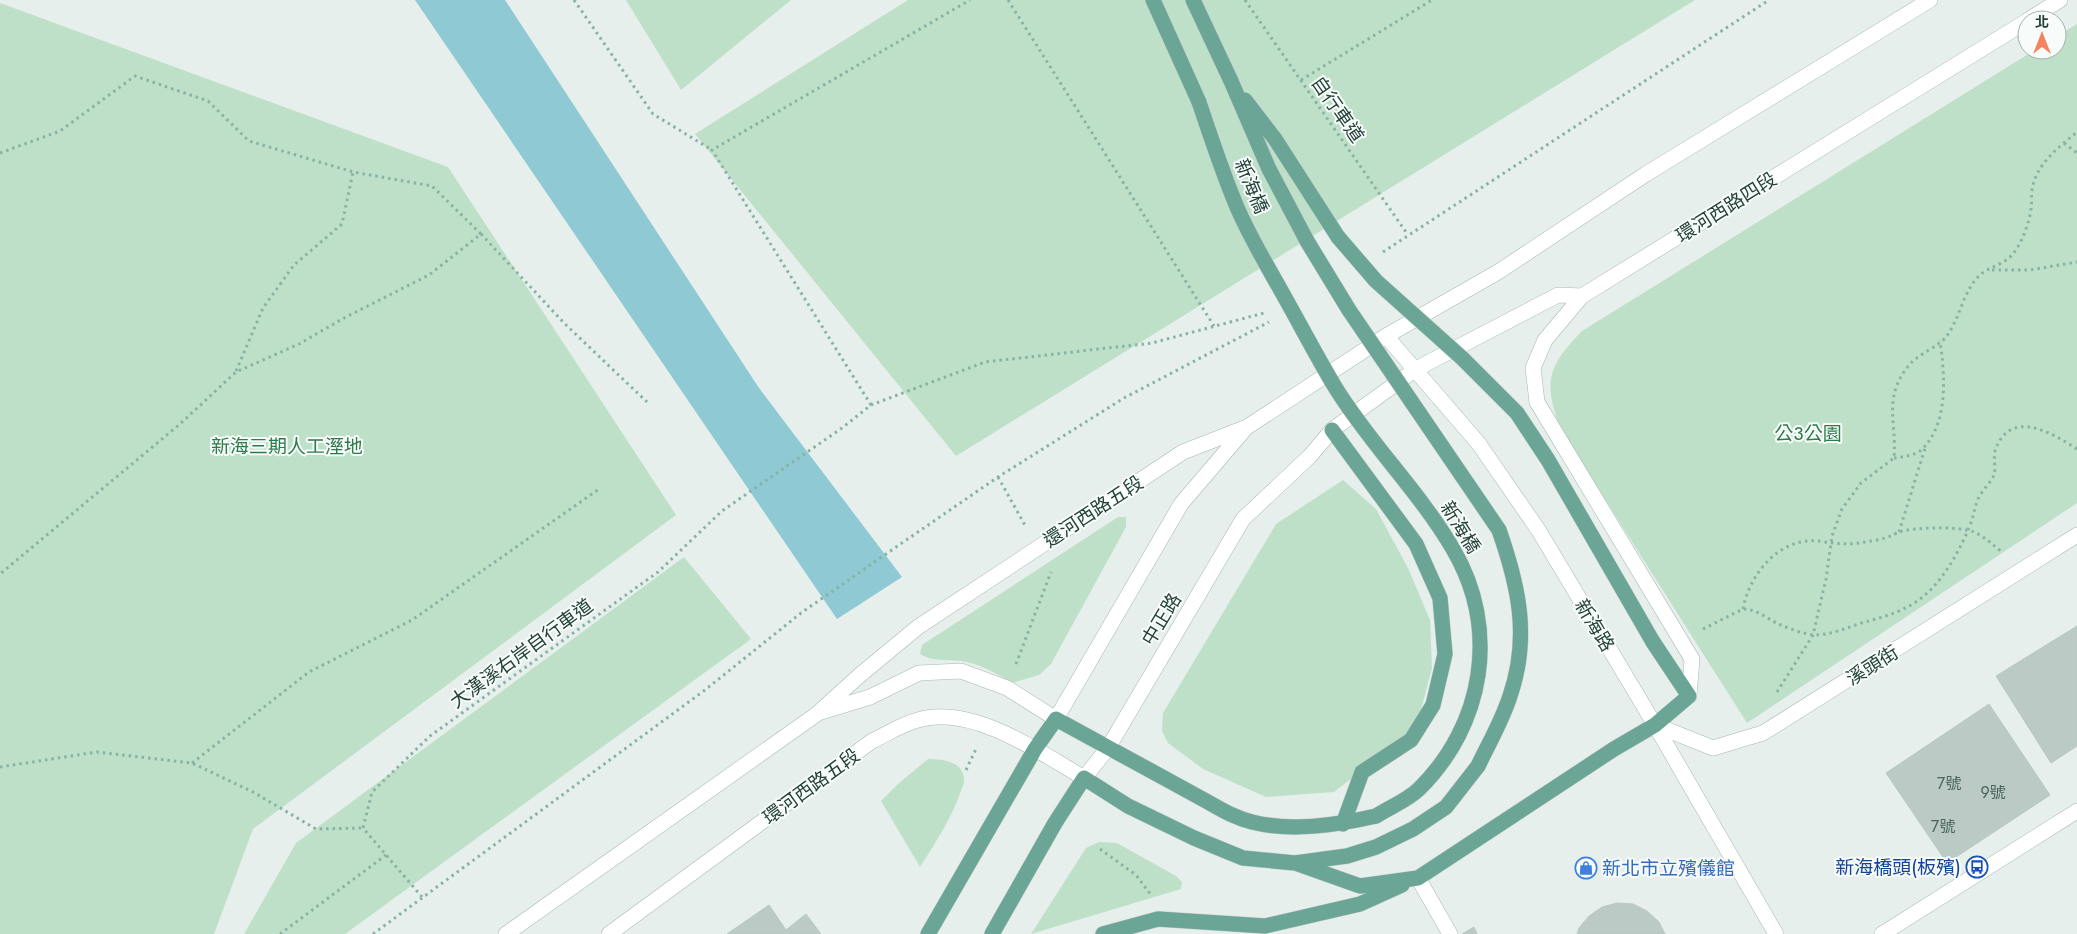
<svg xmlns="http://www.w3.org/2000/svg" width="2077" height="934" font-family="Jost,'Noto Sans TC',sans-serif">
<rect width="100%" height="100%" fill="#e6efeb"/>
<path fill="#bfe0c8" d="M626 0H791L681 90Z
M908 0H1695L956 456 695 134Z
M0 3 448 167 676 515 253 829 214 934H0Z
M2077 24V503L1747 723 1561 430C1543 382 1547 367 1582 331L2035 50H2057V36Z
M1343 480 1376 509 1408 568 1430 620 1432 668 1417 725 1386 752 1334 792 1266 797 1203 769 1168 743 1162 731 1163 713 1276 524Z
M1118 517H1126V527L1051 664 1039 675 1012 683C996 673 980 664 962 661 947 659 932 662 920 654L922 645Z
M684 557 751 639 345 934H244L296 843Z
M928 759C942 759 964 761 964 780 965 783 962 788 961 791 951 819 936 842 920 867L881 801 898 784Z
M1099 842 1117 843 1176 876 1182 882 1181 889 1031 934 1086 848Z"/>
<path fill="#8ec9d4" d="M415 0H505L759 388 902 577 837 619Z"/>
<path fill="#bbcac4" stroke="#b8c9c2" d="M2077 626V746L2051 763 1996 676Z
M1989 704 2050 795 1947 863 1886 773Z
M1617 903 1633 904 1647 911 1659 922 1665 934H1577L1579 928 1589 916 1602 907Z
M769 905 786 930 806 914 821 934H727Z
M1474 927 1477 934H1462Z"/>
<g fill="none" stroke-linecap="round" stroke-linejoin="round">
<g stroke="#a8b8b2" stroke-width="16">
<path id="minor" d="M2028 20 2060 0
M1582 296 1545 340 1533 368 1537 402 1692 659 1689 696
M1386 336 1479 444 1539 531 1655 725 1776 934
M821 712 870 697 919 673 961 671 1007 688 1056 719 1181 504 1245 429
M1655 725 1713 748 1763 733 2077 535
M1418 878 1450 934
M506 934 817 714 860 675 918 627 1183 452 1247 427 1386 336 1498 272 1646 174 1930 0
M609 934 872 741C887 734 902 724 918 720 971 704 1040 752 1084 778L1108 748 1243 519 1310 456 1332 430 1416 369 1558 295 1582 296 2027 21
M1882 934 2077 811"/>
</g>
<g stroke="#c2cac8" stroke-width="16">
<path id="major" d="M1153 0 1199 102
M1193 0 1231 81
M1332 430 1416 544 1440 598 1445 654 1433 705 1411 740 1362 772 1343 824
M1298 864 1360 886 1418 878 1614 749 1655 725 1689 696 1653 642
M928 934 1035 749 1056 719C1103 745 1150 770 1197 796 1216 806 1231 817 1252 822 1292 832 1337 825 1376 816
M992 934 1055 823 1084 778 1128 806 1194 838 1243 858 1295 863 1347 856 1376 847 1413 829 1446 807 1478 766
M1103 934 1158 919 1265 926 1360 904 1402 885"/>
</g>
<path stroke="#86b3a5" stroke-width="3" stroke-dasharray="2.5 4" stroke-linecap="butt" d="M574 0 653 114 712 150
M1008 0 1214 326
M1245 0 1408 235
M1301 80 1432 0
M2064 143 2077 153
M0 153 60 131 135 76 208 101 249 141 353 172 432 186 481 234 429 275 344 318 299 344 236 372 180 424 0 574
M481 234 565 324 647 402
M1383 252 1769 0
M1992 270H2030L2077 262
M236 371 263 308 294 265 342 224 353 172
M871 405 712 150 970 0
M1894 458C1903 457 1912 456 1920 451 1949 426 1945 375 1940 341
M998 477 1026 527
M1899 532 1926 445
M1743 609C1749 575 1779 537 1818 541 1832 543 1845 545 1859 543 1870 541 1883 540 1893 535 1894 535 1897 532 1899 532 1914 527 1960 526 1974 532 1985 537 1993 545 2002 552
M1703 629 1743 609C1758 609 1768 620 1781 625 1790 629 1804 634 1814 635 1832 635 1848 627 1865 622 1882 617 1899 613 1914 603 1941 587 1961 549 1972 520 1974 513 1975 506 1978 499 1982 491 1989 484 1993 477 1997 469 1993 459 1995 451 2010 407 2052 433 2077 449
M1016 664 1051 572
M1777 692 1813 635 1826 579 1832 536 1842 509 1861 483 1894 458C1897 421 1882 397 1910 364 1919 354 1939 346 1946 337 1960 319 1962 294 1978 277 1989 265 2007 266 2017 248 2024 237 2029 222 2031 209 2032 203 2031 196 2032 190 2036 164 2058 148 2077 132
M192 763 309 672 412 620 599 489
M0 767 97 752 192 763 253 792 316 829 363 828
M966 770 976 749
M1100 849 1136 875 1151 895
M422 897 363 828 372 792 430 736 658 572 722 511 842 428 871 405 985 362 1152 343 1264 313
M280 934 386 855
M373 934 705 690 801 613 899 545 998 477 1124 398 1269 322"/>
<use href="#minor" stroke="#fff" stroke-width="15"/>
<use href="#major" stroke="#6aa596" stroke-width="15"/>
<g stroke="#c2cac8" stroke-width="16" stroke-linecap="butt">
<path id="major-bridge" d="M1231 81 1269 169 1307 241 1349 310 1499 530C1519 587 1530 638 1510 696 1502 721 1489 743 1478 766
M1245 100 1275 139 1338 237 1376 281 1462 358 1517 413 1548 460 1653 642
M1199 102C1210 135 1221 168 1234 200 1247 233 1267 265 1284 296 1301 326 1317 357 1335 387 1370 444 1419 491 1453 549 1500 629 1484 725 1419 789 1408 800 1390 807 1376 816"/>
</g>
<use href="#major-bridge" stroke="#6aa596" stroke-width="15"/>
</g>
<defs>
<g id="bus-ring" transform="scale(1.125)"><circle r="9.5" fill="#f7fbf9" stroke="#1a4fb4" stroke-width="1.5"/><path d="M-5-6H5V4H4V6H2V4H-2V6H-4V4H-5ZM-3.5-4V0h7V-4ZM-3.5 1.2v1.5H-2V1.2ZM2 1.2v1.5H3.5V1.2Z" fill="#1a4fb4"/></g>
<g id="shop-ring" transform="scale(1.125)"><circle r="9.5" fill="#f7fbf9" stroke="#3f7fe0" stroke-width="1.5"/><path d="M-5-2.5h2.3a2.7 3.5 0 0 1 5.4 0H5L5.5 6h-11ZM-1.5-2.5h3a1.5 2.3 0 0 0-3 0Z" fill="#3f7fe0"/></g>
</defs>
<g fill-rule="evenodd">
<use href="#bus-ring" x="1977" y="867"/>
<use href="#shop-ring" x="1586" y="868"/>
</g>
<g text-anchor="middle" stroke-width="4" stroke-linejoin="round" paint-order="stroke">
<g font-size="16" fill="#4a645c">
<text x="1949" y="789">7號</text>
<text x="1993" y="798">9號</text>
<text x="1943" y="832">7號</text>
</g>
<g font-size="19" fill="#24423a" stroke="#f7fbf9">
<text transform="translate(1338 109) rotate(55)" y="7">自行車道</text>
<text transform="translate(1252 186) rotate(67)" y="7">新海橋</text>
<text transform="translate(1726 207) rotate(-32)" y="7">環河西路四段</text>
<text transform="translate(1093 511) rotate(-33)" y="7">還河西路五段</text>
<text transform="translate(1461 527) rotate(58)" y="7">新海橋</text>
<text transform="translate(1161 619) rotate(-59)" y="7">中正路</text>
<text transform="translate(1595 625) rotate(59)" y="7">新海路</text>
<text transform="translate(521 653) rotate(-36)" y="7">大漢溪右岸自行車道</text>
<text transform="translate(1872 665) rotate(-32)" y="7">溪頭街</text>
<text transform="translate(811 786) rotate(-36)" y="7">環河西路五段</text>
</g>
<g font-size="19" fill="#2d7a4b" stroke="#f7fbf9">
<text x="1808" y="440">公3公園</text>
<text x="287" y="453">新海三期人工溼地</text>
</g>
<g font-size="19" fill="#164399" stroke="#f7fbf9" text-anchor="end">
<text x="1961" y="874">新海橋頭(板殯)</text>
</g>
<g font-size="19" fill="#366cbe" stroke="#f7fbf9" text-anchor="start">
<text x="1602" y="875">新北市立殯儀館</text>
</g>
</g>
<g transform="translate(2042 35)"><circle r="24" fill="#f7fbf9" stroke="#a3b1ad"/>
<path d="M0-4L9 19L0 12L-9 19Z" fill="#f4845f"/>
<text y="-8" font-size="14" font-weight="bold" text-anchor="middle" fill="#24423a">北</text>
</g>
</svg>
